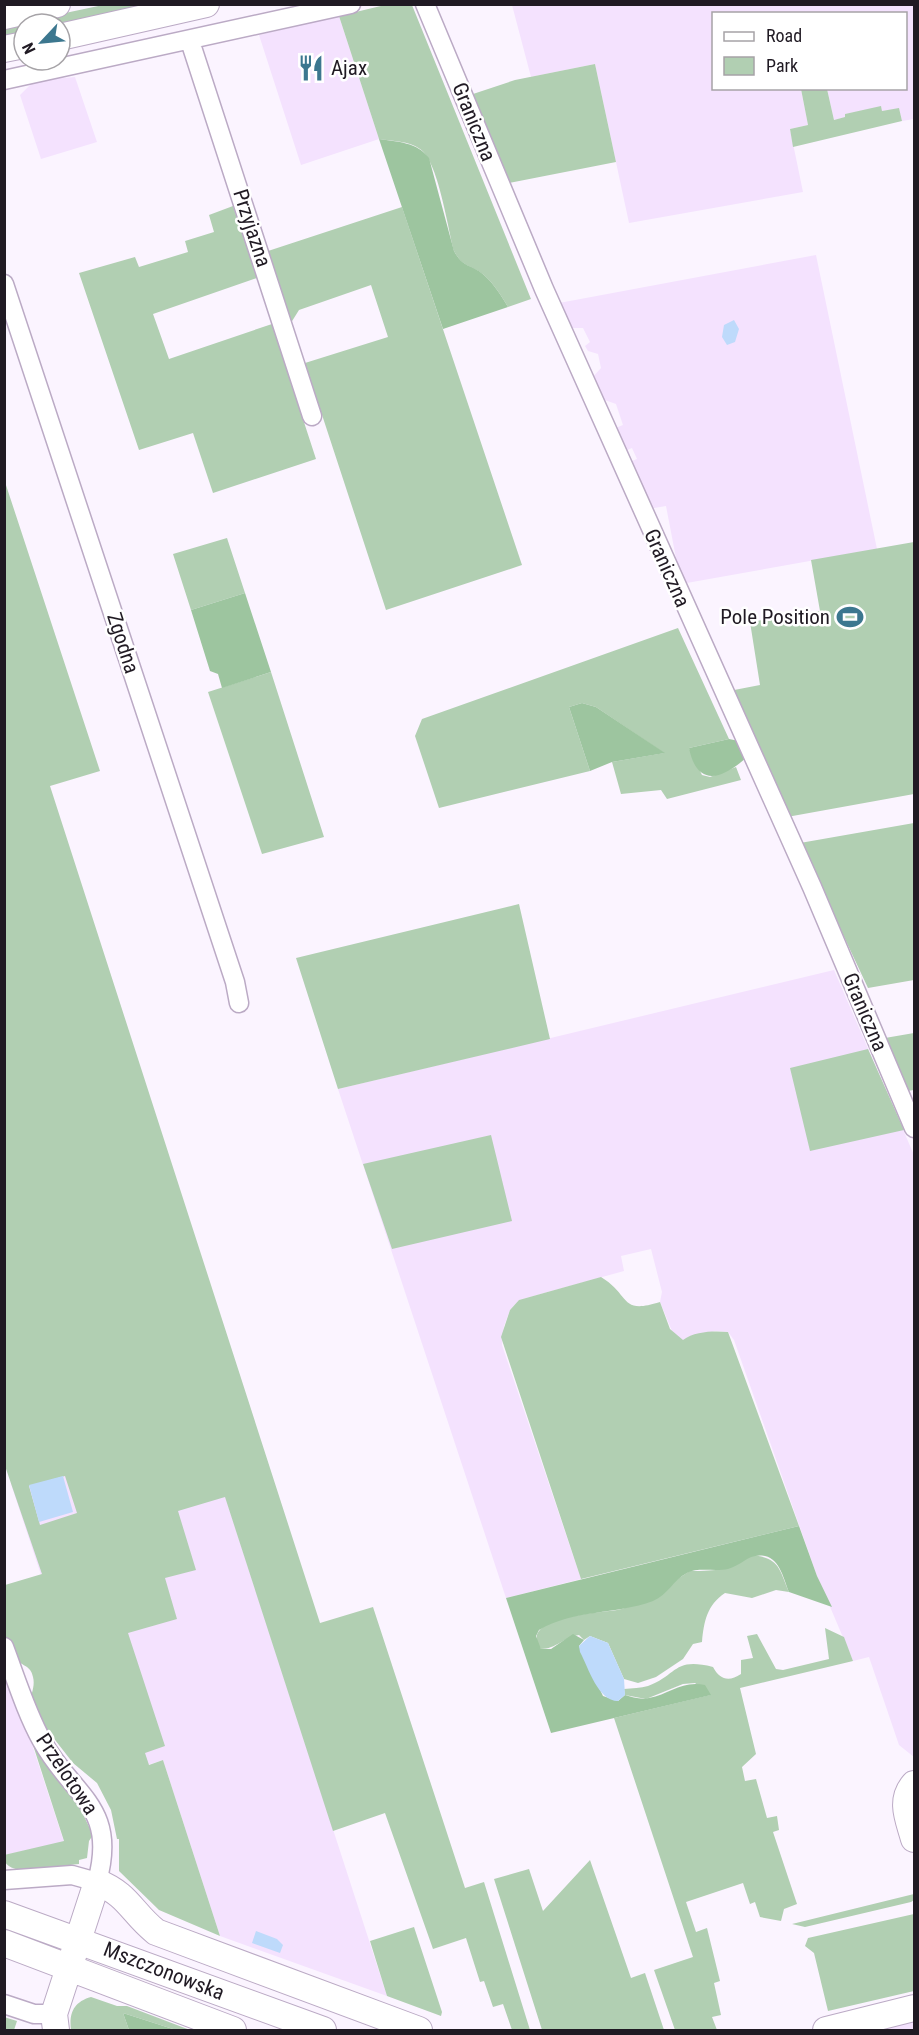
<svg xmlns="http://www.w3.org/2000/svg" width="919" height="2035" font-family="'Roboto Condensed',sans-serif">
<rect width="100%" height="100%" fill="#fbf4ff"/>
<path fill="#f4e2fe" d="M512 5H914V119L902 121 899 109 882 111 881 107 845 114 846 117 834 120 827 89 906 88V14H714V88L801 89 808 125 790 129 803 192 629 223 595 64 531 77Z
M339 16 379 139 301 165 259 35Z
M61 75 64 78 75 77 97 142 41 159 20 95 33 82Z
M816 255 877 549 681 584 666 506 648 509 627 463 637 459 632 448 622 452 613 429 623 425 616 404 599 398 591 379 601 368 598 354 588 351 585 346 590 342 583 328H570L559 303Z
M834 970 914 1155V1757L899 1745 869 1657 853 1661 817 1576 734 1340 728 1332 715 1331 683 1341 674 1336 660 1302 662 1292 651 1249 621 1256 624 1271 519 1300 510 1310 504 1326 502 1345 581 1579 506 1598 338 1089Z
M63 1467 225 1496 387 1996 220 1936 163 1760 108 1778 11 1484Z
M8 1671 64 1842 5 1855 4 1673Z
M914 2021V2030H879Z"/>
<path fill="#b1cfb2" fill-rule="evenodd" d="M103 5H148L59 24H24V32L5 36 4 26Z
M385 5H412L531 299 508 307C501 295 494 284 484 275 471 264 464 269 454 251 448 229 438 160 420 149 409 141 392 141 379 139L339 16Z
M595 64 616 162 509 183 473 94 515 80Z
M801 89H827L834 120 845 117V114L881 106 882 111 899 108 902 121 793 147 790 129 808 125Z
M233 206 257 278 153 314 169 359 272 324 316 459 213 493 193 433 139 450 79 273 135 257 139 267 188 252 185 241 214 232 209 215Z
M402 207 522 565 386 610 305 363 388 337 371 285 299 310 289 326 265 252Z
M4 479 100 771 50 786 320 1623 373 1607 465 1888 484 1882 530 2030H512L503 2004 493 2007 484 1981 480 1982 466 1938 433 1949 385 1813 333 1831 225 1497 178 1511 196 1570 165 1578 177 1619 128 1633 165 1746 145 1753 149 1765 163 1760 220 1936 159 1910 119 1871V1839H117L111 1810 97 1783 73 1763 31 1709C28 1697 36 1689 33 1677 31 1665 21 1666 14 1658 1 1641 5 1606 5 1585L42 1574 4 1463ZM65 1476 77 1513 40 1525 29 1486Z
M227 538 245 593 191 610 173 554Z
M914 542V794L787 817 729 691 760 685 750 622 820 611 811 560Z
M678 628 729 739 689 748 702 775 710 777 736 767 741 780 667 799 661 790 621 794 612 762 664 753 596 707 582 703 569 707 590 771 439 808 415 736 422 719Z
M271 672 324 837 262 854 208 692Z
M914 823V980L868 988 800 843Z
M519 904 550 1039 338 1089 296 958Z
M914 1033V1090L907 1091 885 1038Z
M868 1049 904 1130 810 1151 790 1068Z
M491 1135 512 1221 392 1249 363 1164Z
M601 1277C631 1295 619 1315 660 1302L670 1329 683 1340C695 1331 714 1331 728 1332L799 1526 581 1579 501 1337 510 1310 519 1300Z
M752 1555C780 1558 779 1569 789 1592L776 1590 752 1598 725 1593C707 1605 704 1621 702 1642L693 1644 683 1659 656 1677 638 1683 624 1679 608 1643 590 1636 584 1640 579 1635C564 1637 556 1649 541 1649 517 1616 601 1613 617 1610 642 1605 669 1584 690 1571 718 1571 728 1570 752 1555Z
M825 1628 844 1637 853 1661 740 1688 756 1754 742 1767 745 1781 756 1779 767 1818 777 1816 779 1830 773 1832 797 1904 784 1909 781 1921 760 1917 755 1902 750 1904 743 1883 686 1902 696 1932 707 1928 720 1981 714 1983 721 2015 712 2017 717 2030H675L654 1970 693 1957 614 1718 710 1695 695 1683 683 1684 646 1699 625 1695 624 1689C632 1688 641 1688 648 1686 678 1675 673 1657 713 1667 720 1680 729 1682 741 1674V1660L753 1658 747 1636 757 1634 776 1669 783 1670 829 1659Z
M32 1742 81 1810 93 1835 89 1841 87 1858 79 1860V1864C60 1865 16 1879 5 1862L4 1855 64 1841Z
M590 1860 631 1978 645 1973 664 2030H542L494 1879 529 1869 543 1911Z
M914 1894V1900L911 1902 805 1927 792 1924Z
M914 1914V1991L828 2011 814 1953 805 1946 808 1938Z
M414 1927 442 2012 441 2016 387 1996 370 1941Z
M91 1997 117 2006H127L190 2030H176L123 2013 129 2030H71C69 2014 73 2002 91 1997Z
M4 2017 17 2021 14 2030H5Z"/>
<path fill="#9dc59f" d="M379 139C398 142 417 142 429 158L454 251C464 269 472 264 484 275 494 284 501 295 508 307L443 329Z
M245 593 271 672 222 688 218 674 210 671 191 610Z
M582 703 596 707 665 753 612 762 590 771 569 707Z
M729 739 739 741 746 758C721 780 697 787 689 748Z
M799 1526 817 1576 832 1607 789 1592C784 1580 780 1559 765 1556 748 1553 743 1565 728 1569 715 1572 698 1567 687 1573 673 1580 668 1595 653 1601 615 1615 575 1609 539 1630L536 1636 541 1649H551L573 1634 584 1640 579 1646 603 1696 618 1701 625 1695C632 1697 641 1700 649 1698 670 1694 682 1680 705 1685L711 1695 551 1733 506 1598Z
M123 2013 176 2030H129Z"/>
<path fill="#bedafb" d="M734 320 739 329 735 342 727 345 722 337 724 325Z
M63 1476 73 1512 39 1522 29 1485Z
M590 1636 608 1643 624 1679 625 1695 618 1701C598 1701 589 1669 580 1652L579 1646Z
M256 1931 277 1939 283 1945 280 1953 252 1943Z"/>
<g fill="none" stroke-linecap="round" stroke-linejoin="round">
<g stroke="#bbaac5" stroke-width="21">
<path id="street" d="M425 4 544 289 812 887 914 1128
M190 41 312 416
M4 80 351 4
M4 284 235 982 239 1003
M4 1647C16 1679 26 1712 42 1741 73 1797 118 1806 97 1882L72 1875 4 1880
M4 2004 34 2014H54"/>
</g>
<g stroke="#bbaac5" stroke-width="28">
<path id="secondary" d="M4 16 57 4
M60 37 206 4
M4 49 24 45
M914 1784C899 1801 909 1820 914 1839
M4 1914 323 2030
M4 1943 233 2030
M56 2030 54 2014 97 1882C129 1895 131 1912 156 1932L419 2030
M826 2030 914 2008"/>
</g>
<use href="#street" stroke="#fff" stroke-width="18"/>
<use href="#secondary" stroke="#fff" stroke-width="26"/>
</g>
<defs>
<g id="restaurant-bare" transform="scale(2.07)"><path d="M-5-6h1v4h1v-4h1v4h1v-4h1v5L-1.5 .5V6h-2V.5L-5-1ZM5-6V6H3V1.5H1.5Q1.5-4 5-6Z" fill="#3c778f" stroke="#fff" stroke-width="2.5" paint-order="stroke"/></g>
<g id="stadium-bare" transform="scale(2.07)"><path d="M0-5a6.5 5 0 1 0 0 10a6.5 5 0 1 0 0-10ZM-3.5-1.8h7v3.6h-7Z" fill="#3c778f" stroke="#fff" stroke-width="2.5" paint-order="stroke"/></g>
</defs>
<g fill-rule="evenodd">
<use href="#restaurant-bare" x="311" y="68"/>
<use href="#stadium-bare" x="850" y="617"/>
</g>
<g text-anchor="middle" stroke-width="5" stroke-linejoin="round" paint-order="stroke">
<g font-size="21" fill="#201a23" stroke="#fff" text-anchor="start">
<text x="331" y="75">Ajax</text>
<text x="830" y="624" text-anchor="end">Pole Position</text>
</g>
<g font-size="21" fill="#201a23" stroke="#fff">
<text transform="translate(474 122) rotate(68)" y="7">Graniczna</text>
<text transform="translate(252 228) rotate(72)" y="7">Przyjazna</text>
<text transform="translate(667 568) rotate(66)" y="7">Graniczna</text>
<text transform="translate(123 643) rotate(72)" y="7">Zgodna</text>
<text transform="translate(865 1012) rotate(67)" y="7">Graniczna</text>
<text transform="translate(67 1774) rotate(56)" y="7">Przelotowa</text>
<text transform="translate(164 1971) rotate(21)" y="7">Mszczonowska</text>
</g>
</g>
<rect width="919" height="2035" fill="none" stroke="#201a23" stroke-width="12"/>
<rect x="712" y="12" width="195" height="78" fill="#ffffff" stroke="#a6a3a7" stroke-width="1.5"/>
<rect x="724" y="32" width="30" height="9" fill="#ffffff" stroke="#a6a3a7" stroke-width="1.5"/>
<text x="766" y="42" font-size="18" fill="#201a23">Road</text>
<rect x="724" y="57" width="30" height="18" fill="#b1cfb2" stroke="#a6a3a7" stroke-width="1.5"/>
<text x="766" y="72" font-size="18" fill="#201a23">Park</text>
<g transform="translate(42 42) rotate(244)"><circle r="28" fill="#ffffff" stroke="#a6a3a7" stroke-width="1.5"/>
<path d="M0-4.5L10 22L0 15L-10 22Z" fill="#3c778f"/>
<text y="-9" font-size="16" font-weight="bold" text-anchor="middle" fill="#201a23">N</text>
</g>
</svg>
